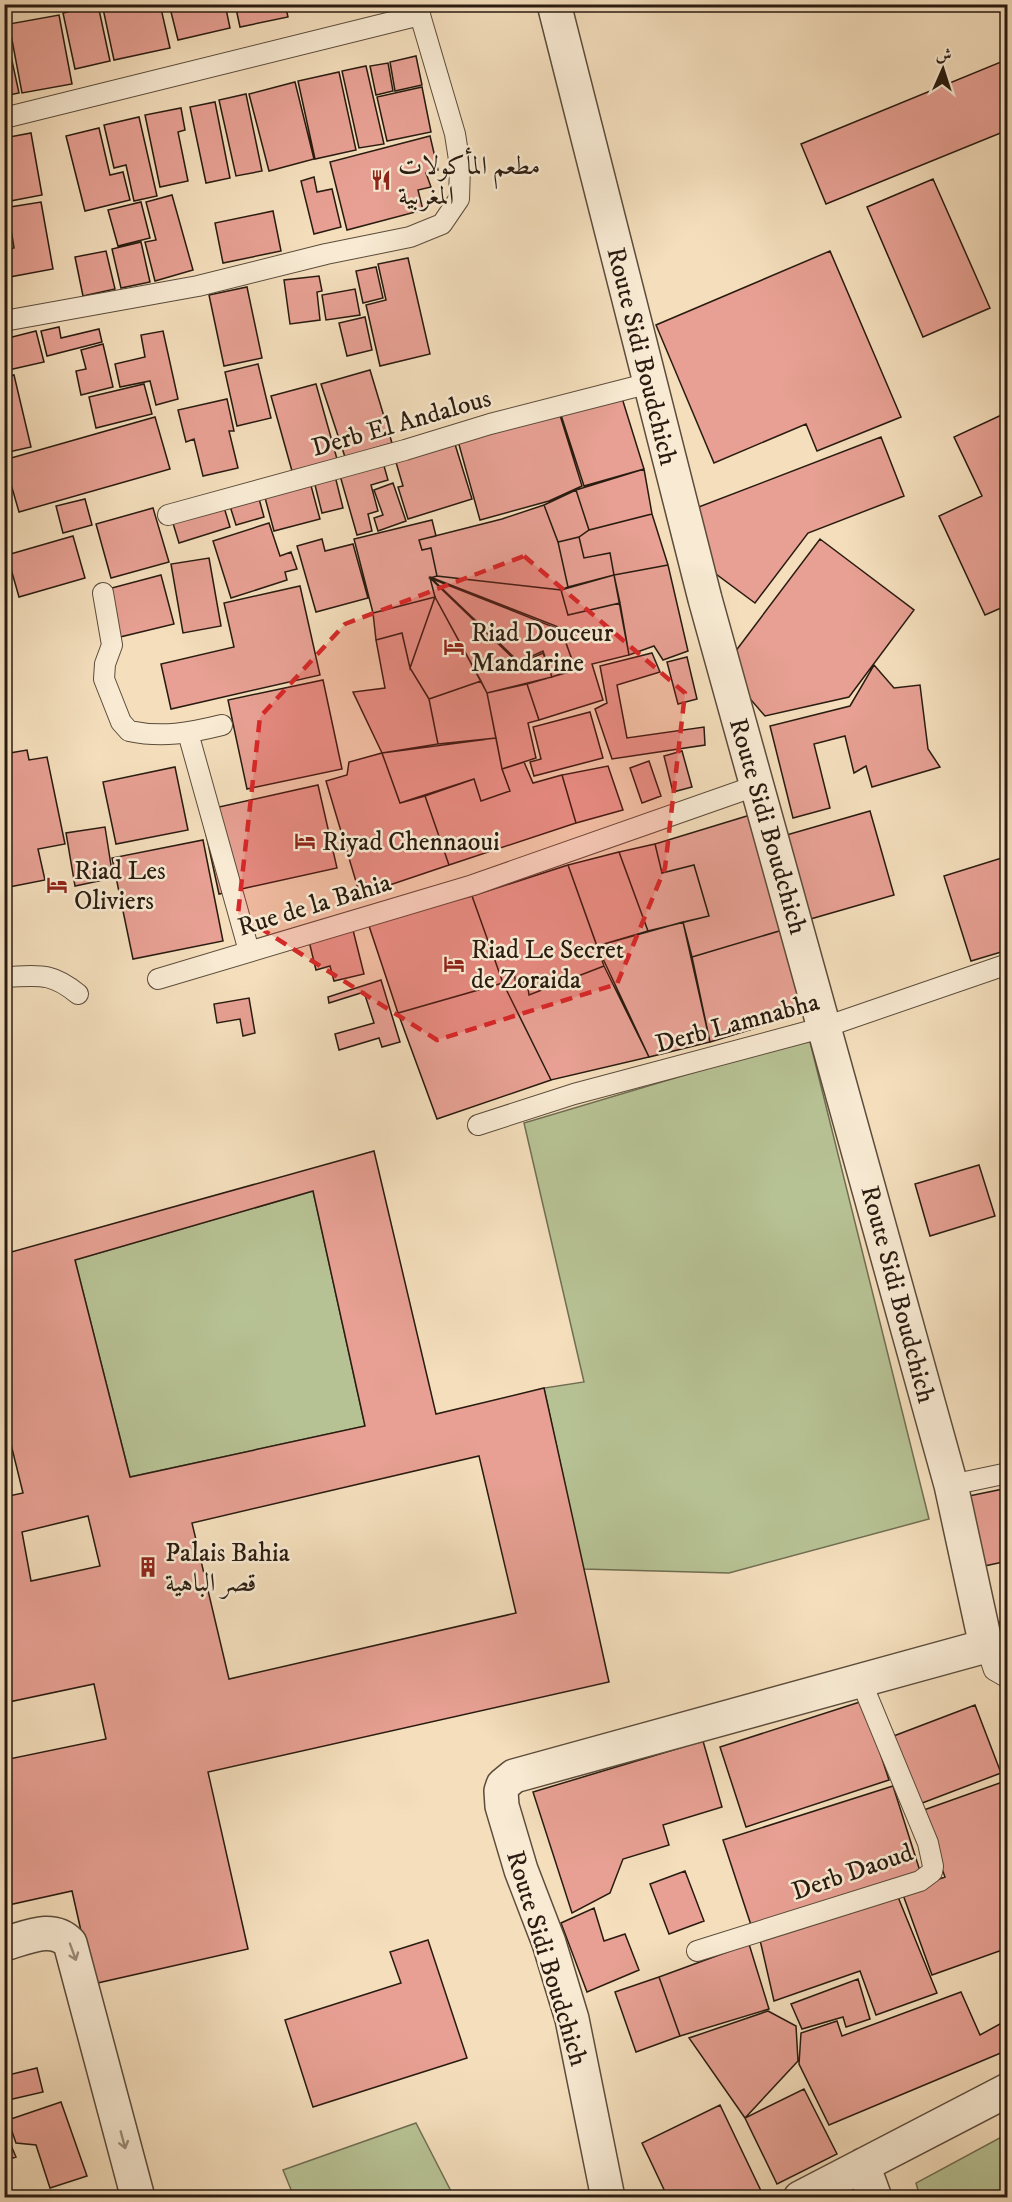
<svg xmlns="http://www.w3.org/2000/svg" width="1012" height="2202" font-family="'IM FELL DW Pica',Amiri,serif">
<rect width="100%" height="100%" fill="#f4debc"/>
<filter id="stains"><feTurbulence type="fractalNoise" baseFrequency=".00333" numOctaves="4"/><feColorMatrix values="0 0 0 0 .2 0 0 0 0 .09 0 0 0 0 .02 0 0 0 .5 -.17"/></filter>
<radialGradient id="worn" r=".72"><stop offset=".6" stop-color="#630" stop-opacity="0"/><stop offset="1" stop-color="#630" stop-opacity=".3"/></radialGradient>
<path fill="#b7c294" stroke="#706e52" stroke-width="1.5" d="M809 1038 929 1519 729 1573 583 1569 544 1388 584 1382 524 1123Z
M313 1191 365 1426 130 1477 75 1260Z
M416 2123 454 2197H294L283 2170Z
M1007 2134V2197H920L916 2183Z"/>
<path fill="#e7a093" stroke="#291b10" stroke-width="1.5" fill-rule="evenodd" d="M102 4H160L170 48 114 60Z
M169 4H225L230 28 178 40Z
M235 4H285L288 17 240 27Z
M98 5 110 61 75 69 63 13Z
M59 15 72 84 22 93 9 24Z
M4 24 19 93 4 96Z
M416 56 422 85 395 91 390 62Z
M1008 59V130L826 204 801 144Z
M388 63 393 91 376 95 370 66Z
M366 66 384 144 359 148 342 71Z
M339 72 356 150 315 159 298 81Z
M295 82 314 159 269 171 249 94Z
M422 87 431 132 387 141 377 97Z
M246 94 262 171 236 176 219 100Z
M215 102 230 178 206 183 190 107Z
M181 108 185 130 178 132 188 181 160 187 145 115Z
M139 117 157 196 134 201 126 165 114 168 104 125Z
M99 128 110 175 123 172 130 200 85 211 66 136Z
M31 133 42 195 5 202 4 138Z
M430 136 438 170 426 173 431 187 418 190 423 210 347 230 330 162Z
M314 177 317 192 332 189 341 227 314 234 301 181Z
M933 179 990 308 923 337 867 207Z
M172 195 193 270 155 281 145 242 156 240 146 202Z
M41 202 53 269 4 278V250L14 248 11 229 4 230V208Z
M141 202 150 238 118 246 108 210Z
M273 211 281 251 223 263 215 223Z
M141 242 150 282 121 288 112 249Z
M106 251 115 289 83 296 75 257Z
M830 251 901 417 817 451 806 424 714 463 656 325Z
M408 258 430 354 380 366 366 305 386 300 378 264Z
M376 267 383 298 363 303 356 271Z
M319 276 322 291 317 292 320 320 290 324 284 280Z
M247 287 262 358 224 366 209 295Z
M355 289 360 315 326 320 322 295Z
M365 317 372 350 347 356 339 323Z
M59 327 61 338 99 329 102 342 47 356 41 331Z
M36 331 44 362 4 371V339Z
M163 331 178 399 156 405 150 381 120 387 115 364 145 357 141 335Z
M103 344 113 387 81 395 76 371 86 369 81 350Z
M258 364 271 418 237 426 225 372Z
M370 370 392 443 345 457 321 384Z
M14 375 31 447 4 453V377Z
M144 384 152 414 96 428 89 397Z
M316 384 337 459 292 471 271 396Z
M622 398 644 469 584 486 560 412Z
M227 399 234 431H229L238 468 203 476 194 439 186 442 178 410Z
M559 412 582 486 549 501 480 520 458 441Z
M1008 412V605L985 615 939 516 982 496 954 437Z
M155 417 170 469 19 512 4 460Z
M881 437 904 496 808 533 755 603 716 574 691 510Z
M454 441 472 499 408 519 398 487 403 486 395 459Z
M382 459 388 480 371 485 378 511 368 514 372 531 357 535 339 472Z
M644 469 652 514 589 530 576 490Z
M335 476 343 508 322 513 314 481Z
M310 482 320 519 274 531 264 494Z
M393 483 406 521 378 531 374 518 383 515 374 490Z
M576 490 589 530 579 537 558 542 544 505Z
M258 495 264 517 236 525 229 503Z
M85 499 92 525 63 533 56 506Z
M223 504 230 527 179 543 172 520Z
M544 505 558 542 568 587 561 590 437 576 431 548 422 550 419 540 502 519Z
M153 508 169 562 111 578 96 524Z
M652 514 668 565 614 575 610 553 584 558 579 537 589 530Z
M432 520 436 536 419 540 422 550 431 548 437 576 430 578 435 597 373 613 354 539Z
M269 523 280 556 291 552 297 569 285 572 287 580 231 598 213 541Z
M73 536 85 578 19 597 7 555Z
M579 537 584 558 610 553 614 575 568 587 558 542Z
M322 539 325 551 353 544 368 598 316 612 297 546Z
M820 539 914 610 849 697 765 716 745 693 735 652Z
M209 558 221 626 183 633 171 564Z
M668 565 688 651 663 660 654 646 629 655 614 575Z
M161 575 174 624 120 637 108 589Z
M614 575 620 603 568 615 561 590Z
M437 576 561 590 568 615 620 603 629 655 592 664 603 700 539 720 527 684 576 670 561 630 430 578Z
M430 577 561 628 575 669 552 677 543 651 519 662Z
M430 578 519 664 543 653 552 677 487 693 435 597Z
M300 586 320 675 171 709 161 664 234 647 224 603Z
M435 597 410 668 402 633 376 640 373 613Z
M435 597 481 681 429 699 410 668Z
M402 633 410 668 429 699 438 744 382 753 353 692 385 688 376 640Z
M652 653 660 672 617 685 627 738 704 727 705 745 612 759 595 709 607 703 600 666Z
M687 657 697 699 678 704 667 662Z
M874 665 894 688 920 685 928 749 940 767 872 787 866 766 854 773 845 736 814 744 830 808 793 818 770 726 850 706Z
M323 680 342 769 247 789 228 700Z
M481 681 487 693 496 738 438 744 429 699Z
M527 684 539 720 528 723 536 758 502 769 487 693Z
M590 712 603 758 534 776 530 762 541 759 533 727Z
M496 738 502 769 510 791 481 801 474 779 400 803 382 753Z
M27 750 29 760 47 757 65 844 38 849 45 880 4 888V754Z
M682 751 692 787 673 792 664 756Z
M382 753 400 803 425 796 449 865 360 895 326 781 347 775 349 762Z
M649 761 661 796 642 803 630 768Z
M524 762 533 783 562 775 576 823 449 865 425 796 474 779 481 801 510 791 502 769Z
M608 766 623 810 576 823 562 775Z
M175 767 188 830 116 844 103 782Z
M318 785 337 868 219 894 201 811Z
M870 811 894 895 807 920 783 836Z
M760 812 786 929 692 957 683 922 709 916 694 865 662 873 655 844Z
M105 827 113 878 75 886 66 833Z
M203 840 223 941 133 959 112 858Z
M655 844 662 873 694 865 709 916 648 931 619 852Z
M619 852 648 931 597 946 568 865Z
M1008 856V950L971 961 944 876Z
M568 865 604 966 529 995 527 981 516 984 514 973 503 983 472 896Z
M472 896 503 983 398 1013 368 923Z
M683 922 710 1042 649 1057 597 946Z
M352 926 364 974 334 981 330 966 316 970 308 937Z
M786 929 808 1012 710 1042 692 957Z
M604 966 649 1057 551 1080 503 983 514 973 516 984 527 981 529 995Z
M381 980 400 1042 382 1047 379 1038 339 1050 335 1034 374 1023 364 992 329 1003 328 997Z
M503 983 551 1080 437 1119 398 1013Z
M249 998 255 1033 243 1036 240 1019 217 1023 214 1004Z
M374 1151 436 1414 544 1388 609 1682 208 1772 248 1949 93 1984 72 1891 4 1906V1760L106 1739 94 1684 4 1703V1595L8 1594 4 1575V1497L23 1493 4 1416V1254ZM313 1191 365 1426 130 1477 75 1260ZM479 1456 516 1613 229 1679 192 1523ZM88 1516 100 1566 31 1581 22 1532Z
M979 1165 995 1216 930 1236 915 1184Z
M1008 1488V1561L975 1568 959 1498Z
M1008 1620V1671L998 1668 986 1626Z
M863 1701 889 1780 746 1827 720 1747Z
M975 1705 1001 1773 917 1805 891 1737Z
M703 1741 722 1807 663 1825 669 1845 623 1859 610 1893 572 1913 533 1792Z
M1008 1780V1858L1005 1859 1008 1866V1948L932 1975 902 1892 945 1877 921 1811Z
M893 1786 920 1871 751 1925 723 1840Z
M685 1871 704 1921 669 1934 650 1884Z
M898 1897 937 1993 876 2015 860 1971 774 2001 760 1940Z
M594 1908 604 1941 625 1934 639 1970 587 1992 561 1923Z
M428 1940 467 2058 313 2107 285 2020 401 1983 390 1952Z
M749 1944 769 2009 680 2036 659 1977Z
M659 1977 680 2036 636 2052 615 1992Z
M858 1979 870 2019 846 2027 843 2017 802 2029 791 2004Z
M961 1992 980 2035 1007 2020 1008 2050 829 2125 799 2064 801 2033 837 2021 842 2036Z
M768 2011 796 2026 798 2061 745 2118 689 2038Z
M37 2068 43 2092 4 2101V2076Z
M804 2089 837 2154 777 2184 745 2118Z
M61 2102 87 2176 50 2188 36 2145 16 2143 8 2120Z
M720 2105 762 2193 752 2198H668L642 2143Z
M10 2143 16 2157 4 2161V2145Z"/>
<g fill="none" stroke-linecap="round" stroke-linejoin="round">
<g stroke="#5c4c3b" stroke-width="22">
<path id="lane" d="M4 118 420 15 421 4
M4 321 198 286 326 254 410 237 442 224 459 199 460 166 455 134 420 15
M168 515 405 450 490 424 650 383
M103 593 112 645 105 664 104 679 121 722 129 731C162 738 190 733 222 725
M188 733 249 951
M4 977C38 976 50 971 78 994
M158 979 473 885 758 785
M478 1125 574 1094 825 1027 1008 964
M951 1485 1008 1473
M986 1646 994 1670 1008 1678
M697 1951 920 1881 932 1872 933 1866 928 1843 861 1681"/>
</g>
<g stroke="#5c4c3b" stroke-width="36">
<path id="street" d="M554 4 705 599 951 1485 986 1646 514 1776 503 1785 501 1791 502 1806 521 1870 549 1943 572 2019 608 2198
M4 1944C26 1938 52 1924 70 1943L138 2198
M863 2165 875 2198
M800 2198 1008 2090"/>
</g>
<use href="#lane" stroke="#f8ead3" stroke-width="20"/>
<use href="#street" stroke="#f8ead3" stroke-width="33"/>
</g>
<defs><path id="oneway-shaft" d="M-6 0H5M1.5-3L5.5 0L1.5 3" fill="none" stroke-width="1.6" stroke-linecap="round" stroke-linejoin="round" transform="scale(1.5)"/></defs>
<g stroke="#9b8d7b">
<use href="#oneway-shaft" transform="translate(73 1952) rotate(70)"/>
<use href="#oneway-shaft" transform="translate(123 2140) rotate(75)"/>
</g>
<path fill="#d62828" fill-opacity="0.2" stroke="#d62828" stroke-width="4.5" stroke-dasharray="12 8" stroke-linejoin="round" d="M524 556 685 693 665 868 617 984 437 1040 238 914 260 717 345 624Z"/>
<defs>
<g id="restaurant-bare" transform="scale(1.62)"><path d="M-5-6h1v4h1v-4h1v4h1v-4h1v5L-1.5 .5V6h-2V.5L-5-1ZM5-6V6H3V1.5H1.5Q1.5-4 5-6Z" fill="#8f2418" stroke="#f8ead3" stroke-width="2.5" paint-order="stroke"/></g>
<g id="hotel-bare" transform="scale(1.62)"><path d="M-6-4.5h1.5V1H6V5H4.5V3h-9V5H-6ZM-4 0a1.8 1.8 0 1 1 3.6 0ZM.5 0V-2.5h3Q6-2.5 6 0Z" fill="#8f2418" stroke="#f8ead3" stroke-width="2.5" paint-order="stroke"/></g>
<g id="building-bare" transform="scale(1.62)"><path d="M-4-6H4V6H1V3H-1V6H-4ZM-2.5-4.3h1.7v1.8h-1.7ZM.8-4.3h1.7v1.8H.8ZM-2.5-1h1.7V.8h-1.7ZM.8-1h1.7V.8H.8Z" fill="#8f2418" stroke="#f8ead3" stroke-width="2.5" paint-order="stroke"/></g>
</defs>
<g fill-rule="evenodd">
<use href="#restaurant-bare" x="381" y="180"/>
<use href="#hotel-bare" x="454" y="647"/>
<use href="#hotel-bare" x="305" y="841"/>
<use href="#hotel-bare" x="57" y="885"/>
<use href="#hotel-bare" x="454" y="964"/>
<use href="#building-bare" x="148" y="1567"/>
</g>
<g text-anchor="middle" stroke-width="5" stroke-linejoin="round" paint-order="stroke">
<g font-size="26" fill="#291b10" stroke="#f8ead3" text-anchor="start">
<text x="398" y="174">مطعم المأكولات<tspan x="398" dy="30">المغربية</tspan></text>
<text x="471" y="641">Riad Douceur<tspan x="471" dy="30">Mandarine</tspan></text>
<text x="322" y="850">Riyad Chennaoui</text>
<text x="74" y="879">Riad Les<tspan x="74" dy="30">Oliviers</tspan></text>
<text x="471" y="958">Riad Le Secret<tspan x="471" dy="30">de Zoraida</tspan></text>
<text x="165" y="1561">Palais Bahia<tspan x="165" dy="30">قصر الباهية</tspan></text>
</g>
<g font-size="26" fill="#291b10" stroke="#f8ead3">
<text transform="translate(643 356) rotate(76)" y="9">Route Sidi Boudchich</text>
<text transform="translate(401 422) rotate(-16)" y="9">Derb El Andalous</text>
<text transform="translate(769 826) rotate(74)" y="9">Route Sidi Boudchich</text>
<text transform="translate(314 904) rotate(-17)" y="9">Rue de la Bahia</text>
<text transform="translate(737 1022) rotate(-15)" y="9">Derb Lamnabha</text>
<text transform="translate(899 1294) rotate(75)" y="9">Route Sidi Boudchich</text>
<text transform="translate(852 1871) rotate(-19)" y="9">Derb Daoud</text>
<text transform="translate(548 1958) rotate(73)" y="9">Route Sidi Boudchich</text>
</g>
</g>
<rect width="1012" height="2202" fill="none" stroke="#f4debc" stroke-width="24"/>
<rect x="6" y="6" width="1000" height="2190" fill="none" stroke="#291b10" stroke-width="3"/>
<rect x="12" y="12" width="988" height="2178" fill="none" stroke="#291b10" stroke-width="1.5"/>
<g transform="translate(943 69) rotate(3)" stroke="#f8ead3" stroke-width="4.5" paint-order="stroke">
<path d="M0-4.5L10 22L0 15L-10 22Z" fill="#291b10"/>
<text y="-9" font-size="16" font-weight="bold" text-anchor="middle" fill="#291b10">ش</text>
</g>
<rect width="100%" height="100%" filter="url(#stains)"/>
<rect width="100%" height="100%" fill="url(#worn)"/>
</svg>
